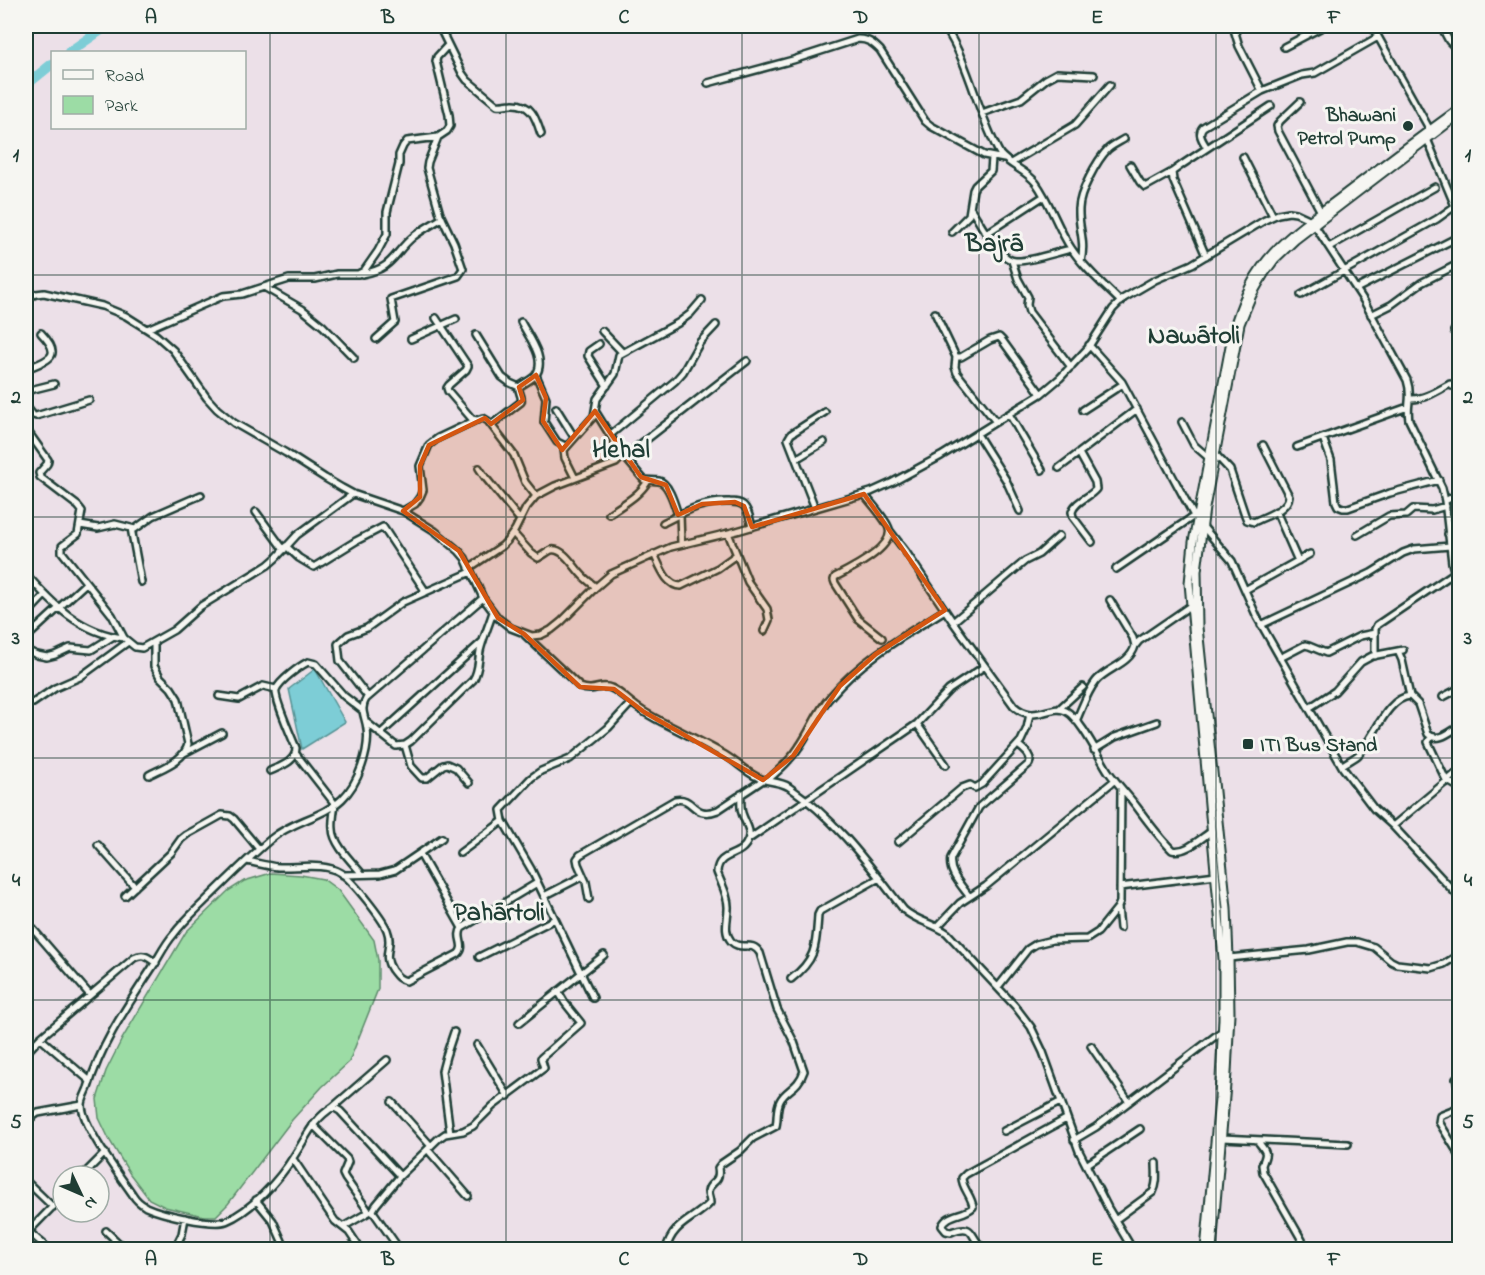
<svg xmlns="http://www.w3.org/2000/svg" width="1485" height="1275" font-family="'Indie Flower',sans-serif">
<rect width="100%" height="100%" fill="#ece0e8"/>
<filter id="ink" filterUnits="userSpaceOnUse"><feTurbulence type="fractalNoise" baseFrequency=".0167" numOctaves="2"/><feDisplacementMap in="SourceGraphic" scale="12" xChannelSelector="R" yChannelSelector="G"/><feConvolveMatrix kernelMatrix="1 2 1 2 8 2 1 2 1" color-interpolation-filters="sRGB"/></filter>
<g filter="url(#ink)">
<path fill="#9cdca5" stroke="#5e8c6c" stroke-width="1.5" d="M271 873 301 875 323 879 338 890 374 940 378 960V989L349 1062 322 1087 292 1120 228 1204 216 1216H204L165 1207 149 1199 130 1174 110 1141 99 1118 97 1099 106 1071 122 1039 186 932 228 891 244 881Z"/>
<path fill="#7dcdd6" stroke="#579395" stroke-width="1.5" d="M315 669 345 722 302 749 289 689Z"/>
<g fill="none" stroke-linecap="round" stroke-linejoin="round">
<path stroke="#7dcdd6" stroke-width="10" d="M69 52 107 26
M26 85 52 64"/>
<g stroke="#1f3d34" stroke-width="10">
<path id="minor" d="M439 26 462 73 467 80 497 105C502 106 506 104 512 104 532 103 536 119 541 134
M944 26C970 64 977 113 1000 154 1010 166 1026 170 1036 183 1050 202 1057 227 1071 248 1084 268 1104 285 1121 302
M1233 26 1239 46 1262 91
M1372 26 1430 130
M1441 26 1449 41 1460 52
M1284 47 1324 26
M708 83 793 60 858 39C868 39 873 43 880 50L925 121 931 126 984 155 1004 159
M1300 102 1280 121 1277 126 1278 131 1321 212
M982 113 1021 99 1046 79 1057 73 1094 75
M1207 148C1203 141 1197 134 1203 127L1262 91 1302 75 1315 73 1378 37
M1243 157 1273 216
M1011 163 1075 125 1110 85
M1130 165 1140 182 1145 187 1172 172
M971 209C980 222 999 261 1016 261 1029 262 1057 252 1071 249
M952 232 969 215 973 190 975 186 991 171 992 158
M987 233 1044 196
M1329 247 1435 187
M1206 256 1173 180 1172 172 1183 164 1271 106
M1012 261 1018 279 1028 297 1027 305 1029 312 1071 367
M1081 261C1086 241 1078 228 1079 209 1079 193 1097 160 1108 149 1113 145 1119 142 1124 139
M362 274C395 268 392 254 414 236 423 229 433 224 442 218
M264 287 302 309 323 326 354 358
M1356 289 1460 236
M1301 295 1437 219 1455 206 1427 139
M26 298 36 294 44 293 102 306 126 316 156 335 173 350 207 398 217 409 234 423 286 453 325 478 342 488 353 494 403 511 435 531 459 551 465 558 483 598 498 618 511 628 532 636 541 635 551 630 561 622 596 587 611 574 671 547 737 531 871 492 893 482 941 456 1041 394 1060 378 1088 348 1113 309 1124 298 1155 280 1192 264 1265 220 1278 214 1289 212 1296 213 1311 220 1364 301 1407 380C1413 398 1406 404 1409 420L1442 488 1445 501 1452 563 1460 593
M935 313 956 357H961L990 340 999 337 1002 340 1041 394
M1371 315 1391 305 1421 283 1460 263
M436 318 468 366 466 370 449 385 447 388 448 391 472 419 477 420 483 418 488 421 514 455 525 482 536 496
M147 329 223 296 242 294 289 279H315L337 274H358L364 271 378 251 387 234V212L399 164V155L403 146 407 141 438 137 447 131 450 126 449 115 436 61 437 57 448 45
M602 331 622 352
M1454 331 1460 328
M476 335 502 377 510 383 519 387
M376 339 395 322 391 299 458 276 463 269 454 243 440 214 427 168 428 162 438 137
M411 339 456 319
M599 344 589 351 588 356 607 386
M1089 345 1122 382 1194 516
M956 357 955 367 957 373 996 422
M26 369C48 360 64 357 41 333
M536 375 546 398 544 422 557 442 565 446
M1452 386 1460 381
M26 391 54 384
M1410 399C1424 400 1439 390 1450 384
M26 406 33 415 36 416 89 400
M556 408 574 437
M1083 410 1123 384
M1009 414 1042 470
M1182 422 1194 445 1209 458
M491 425 521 402C523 396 518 393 519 387 524 383 531 380 535 376 548 360 528 336 521 322
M26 429 48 460 47 464 39 473 40 477 78 506 82 511 78 534 62 546V552L112 615 124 638 135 647 142 648 174 630 201 606 268 565 276 558 297 535 353 494
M977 434 1006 480 1020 511
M610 435 675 381 683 372 700 342 716 325
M1323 438 1331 460 1336 502 1338 506 1343 508H1348L1390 493 1439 480
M1297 447 1408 407
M1079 453 1095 482 1096 489C1089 498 1075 501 1072 512L1073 517 1092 542
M623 455 644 480C650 481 654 480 659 481 669 483 675 506 678 515
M1216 455 1230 470 1245 515 1247 520 1254 522C1265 516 1288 510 1289 496L1263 445
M624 457 747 361
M796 459 824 442
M479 468 485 477 520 520
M1059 468 1137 409
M575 478 565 458 564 450 594 416 597 399 615 374 619 355 678 323 690 314 702 300
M864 494C870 502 887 520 889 529 894 548 849 570 835 577L834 580 835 583 858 619 882 638
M1445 501 1460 493
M815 508 788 439 791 434 825 412
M403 511 415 504 420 497 423 490 420 466 429 445 438 438 474 421
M1276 511 1298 561
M256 512 284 550
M609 514C623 504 639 496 648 481
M680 514 681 543
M663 523C686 511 703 501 730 502 734 502 739 502 743 505 749 510 750 520 752 527
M80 525 98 528 115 524 135 529 153 516 201 495
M131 528 141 582
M890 531 906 552 953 622 1014 706C1035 725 1051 703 1066 711 1080 718 1099 757 1108 771 1117 784 1128 795 1137 807 1148 822 1159 837 1172 850 1185 854 1201 838 1212 831
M513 533 531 553 538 558C542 556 547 552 551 550 563 547 574 567 581 574 585 579 591 583 596 587
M728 533 748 582 767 609 769 620 764 631
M1448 534 1460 529
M1357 535 1389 516 1406 515 1413 509 1432 510 1446 506
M286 546 299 558 314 567 356 541 383 527 426 592
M654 554C660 566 666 586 681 586L718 568 736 555
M469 568 502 546 507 541 515 530 526 508 536 496 555 486 616 463 620 459 621 453 595 411
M1116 569 1194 516 1232 561 1257 617 1343 768 1374 809 1393 826 1460 898
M26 574C53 605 81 633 124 638
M1245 590 1310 554
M26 615 45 595
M953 622 1025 561 1039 554 1059 536
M1261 625 1371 573 1403 553 1414 549 1450 546
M525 635 580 687C595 693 600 683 611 688 619 691 626 699 633 704 641 711 651 716 660 721 682 732 704 743 725 755 735 761 744 770 755 776 766 783 778 780 789 787 837 820 869 865 904 910 916 921 933 923 947 933L1015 1006 1031 1027 1043 1052 1079 1151 1108 1208 1133 1250
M26 638 86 583
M1135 646 1139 641 1190 606
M26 650 37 655 47 657 55 655 70 648 91 650 112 637
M1398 651 1402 660 1410 696
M1375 656V629L1377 625 1454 573
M1280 658 1305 645 1309 646 1326 653 1360 636 1375 633
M219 696 239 699 263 686 276 689
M368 697 340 661 338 644 348 635 367 628 403 602 471 572
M1443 697 1460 688
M26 699 29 702 33 703 55 688 80 677 128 642
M1309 708 1335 691 1361 662 1372 656 1403 650
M1059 709 1083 687
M1076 721C1082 708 1087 692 1096 681 1107 668 1130 664 1135 646L1133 638 1110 600
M366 722 396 746 405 745 411 741 473 680C479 671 478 662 480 651 483 638 489 625 493 612
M917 724 946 765
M380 734 483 641
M1431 737 1428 742 1446 780 1460 788
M405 745 411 766 422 778H427L443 765 447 764 456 768 469 783
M1094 750 1115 737 1157 722
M184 753 222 733
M296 754 335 804C334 812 332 821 333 829 333 844 353 863 362 874
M1342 765C1347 762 1353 759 1358 755 1374 739 1386 698 1410 696L1418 704 1428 734C1438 743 1450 732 1460 726
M270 771C281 766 296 762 296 748 292 738 274 698 276 690 279 681 300 666 308 662L316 664 344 696 362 710
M149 775C162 768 185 760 188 744L178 699 171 688 160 677 154 666V642
M768 780C779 770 791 760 799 747 811 730 817 711 831 696 862 659 905 635 945 610
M1393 826 1460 770
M749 839 917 724 949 690 985 666
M898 842 962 788 970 785 975 788 982 784 1021 741 1027 728 1030 714
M98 845 135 887
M460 853 503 821
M420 854 462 928
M247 861C257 863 268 866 278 867 298 868 324 862 341 873 353 881 382 918 387 930 394 947 381 953 392 970 396 975 398 979 406 981L458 954C467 946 455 937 462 928L537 883
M343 875 380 874 395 870 442 838
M1120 887 1216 875
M125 896 171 853 181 839 186 835 222 815 230 816 234 819 259 849
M544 896 583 876
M969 896C961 885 948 872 951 858L979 807 1029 764C1033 756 1024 750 1018 745
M589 899 586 882 578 864 577 859 580 855 675 800C695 796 692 820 718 810L763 780
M1118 907 1120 928
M26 921 90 995
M938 926 960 903 986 886 1115 780
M479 957 555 919
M1229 958 1309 950 1347 942H1357L1374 947 1391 961 1397 964 1431 968 1444 964 1460 954
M791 979C817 959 816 945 818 915L820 911 879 878
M998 987 1028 949 1036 944 1052 940 1087 939 1098 932 1118 907 1120 902 1121 788
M593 998 531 869 503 821 501 810 531 778 541 771 570 759 608 728 631 703
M519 1023 604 955
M40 1038 90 1081
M477 1045 508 1096
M1091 1046 1129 1102
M26 1053 40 1038 134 958C143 953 148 957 156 963
M1460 1078 1456 1079 1460 1091
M392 1102 431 1146
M333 1107 387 1060
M1460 1108 1440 1116 1439 1122 1460 1156
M26 1121 38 1113 82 1105
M313 1125 347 1159 348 1162 343 1174 345 1178 369 1212
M1004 1131 1060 1102
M450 1133 442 1071 446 1056 454 1032
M1222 1138 1348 1144
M1074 1140 1096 1127 1222 1031
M1257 1140C1266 1153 1268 1150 1262 1165L1263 1172 1303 1242 1305 1250
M428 1150 468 1196
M293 1159 335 1221 349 1232 361 1250
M1086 1165 1140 1129
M82 1176 105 1153
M400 1176 340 1111 333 1107C312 1120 307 1137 294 1156 280 1179 251 1211 226 1221 212 1226 161 1214 146 1207 141 1204 136 1200 133 1195 120 1176 82 1126 82 1105 82 1100 86 1093 88 1088 102 1042 126 1008 152 968 159 957 165 944 174 934 183 922 194 912 205 901 227 880 248 858 271 839 292 821 322 818 342 799 358 784 370 751 367 729 366 717 359 710 366 699L483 598
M26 1181 53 1207
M256 1200 273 1221 286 1250
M1115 1220 1153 1192C1158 1183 1156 1173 1156 1163
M343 1227 369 1212
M28 1231 50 1250
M106 1231 126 1250
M26 1234 63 1196
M106 1250 115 1240
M174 1250 182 1234 185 1218
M400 1250 374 1213 373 1210 376 1205 400 1176 438 1139 445 1134 463 1131 473 1126 493 1106 544 1068 541 1058 581 1023 565 1003 558 991
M447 1250 449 1248
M666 1250C672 1223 694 1220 710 1203 710 1199 708 1195 708 1192 709 1180 721 1185 718 1168L721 1164 740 1151 753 1138 776 1126C778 1118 776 1109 780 1101 786 1089 798 1089 804 1071L794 1042 777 1009 760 953C751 939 741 952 731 941 723 931 728 920 728 909 729 897 721 883 717 872 718 851 742 858 748 840 752 830 745 823 742 813 740 807 741 801 741 794
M985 1250C968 1238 977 1222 951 1232L946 1231 942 1226C947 1213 964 1216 973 1207 972 1196 962 1188 962 1178L966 1174 1066 1119"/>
</g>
<g stroke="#1f3d34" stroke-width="11">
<path id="tertiary" d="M1205 1250 1219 1099 1223 1019V959L1189 583 1193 542 1233 330C1241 304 1250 281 1267 260 1287 235 1316 216 1341 197 1380 167 1420 137 1460 108
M1212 1250 1227 1073 1230 1013 1229 958 1227 908 1198 627 1197 571 1205 508 1240 324 1252 295 1264 274 1275 259 1295 240 1460 114"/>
</g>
<use href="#minor" stroke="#f6f6f2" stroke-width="5"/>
<use href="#tertiary" stroke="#f6f6f2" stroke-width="7"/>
</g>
</g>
<path fill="#d45610" fill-opacity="0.2" stroke="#d45610" stroke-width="4.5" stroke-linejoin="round" d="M536 375 546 398 543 421 562 450 595 411 641 477 666 485 678 515 702 504 735 502 744 506 752 527 864 494 945 610 876 654 840 686 793 756 763 780 644 712 614 689 580 687 524 634 498 618 459 551 403 511 420 497V466L429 445 485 418 491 424 523 400 519 387Z"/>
<path fill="none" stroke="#1f3d34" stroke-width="1.5" stroke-opacity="0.55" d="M270 26V1250M506 26V1250M742 26V1250M979 26V1250M1216 26V1250M26 275H1460M26 517H1460M26 758H1460M26 1000H1460"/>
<g fill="#1f3d34" stroke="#f6f6f2" stroke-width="2">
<circle cx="1408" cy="126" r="6"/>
<rect x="1242" y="738" width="12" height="12" rx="3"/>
</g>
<g text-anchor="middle" stroke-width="6" stroke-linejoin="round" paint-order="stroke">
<g font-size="20" font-weight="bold" fill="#1f3d34" stroke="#f6f6f2" text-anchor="end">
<text x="1396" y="121">Bhawani<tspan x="1396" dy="23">Petrol Pump</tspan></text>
<text x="1260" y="751" text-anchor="start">ITI Bus Stand</text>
</g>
<g font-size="26" font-weight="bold" fill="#1f3d34" stroke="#f6f6f2">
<text x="994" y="251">Bajrā</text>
<text x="1194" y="343">Nawātoli</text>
<text x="621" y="457">Hehal</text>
<text x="499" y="920">Pahārtoli</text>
</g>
</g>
<rect width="1485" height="1275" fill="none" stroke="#f6f6f2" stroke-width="66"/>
<rect x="51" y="51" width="195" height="78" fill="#f6f6f2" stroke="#a0aca6" stroke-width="1.5"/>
<rect x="63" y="70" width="30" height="9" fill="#f6f6f2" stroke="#a0aca6" stroke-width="1.5"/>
<text x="105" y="81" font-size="18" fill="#1f3d34">Road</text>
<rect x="63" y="96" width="30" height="18" fill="#9cdca5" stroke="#a0aca6" stroke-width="1.5"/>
<text x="105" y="111" font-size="18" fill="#1f3d34">Park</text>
<g transform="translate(81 1194) rotate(134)"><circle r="28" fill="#f6f6f2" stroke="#a0aca6" stroke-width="1.5"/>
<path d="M0-4.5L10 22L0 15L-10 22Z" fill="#1f3d34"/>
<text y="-9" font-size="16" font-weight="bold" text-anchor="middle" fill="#1f3d34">N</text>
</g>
<rect x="33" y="33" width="1419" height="1209" fill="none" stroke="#1f3d34" stroke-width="2"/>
<g font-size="20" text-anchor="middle" font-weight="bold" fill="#1f3d34">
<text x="151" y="23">A</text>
<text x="388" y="23">B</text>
<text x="624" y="23">C</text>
<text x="861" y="23">D</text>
<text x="1097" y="23">E</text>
<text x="1334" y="23">F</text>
<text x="16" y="161">1</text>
<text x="1468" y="161">1</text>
<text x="16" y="403">2</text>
<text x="1468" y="403">2</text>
<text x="16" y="644">3</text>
<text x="1468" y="644">3</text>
<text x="16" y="886">4</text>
<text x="1468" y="886">4</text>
<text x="16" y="1128">5</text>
<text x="1468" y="1128">5</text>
<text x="151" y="1265">A</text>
<text x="388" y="1265">B</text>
<text x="624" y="1265">C</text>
<text x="861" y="1265">D</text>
<text x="1097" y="1265">E</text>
<text x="1334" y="1265">F</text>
</g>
</svg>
